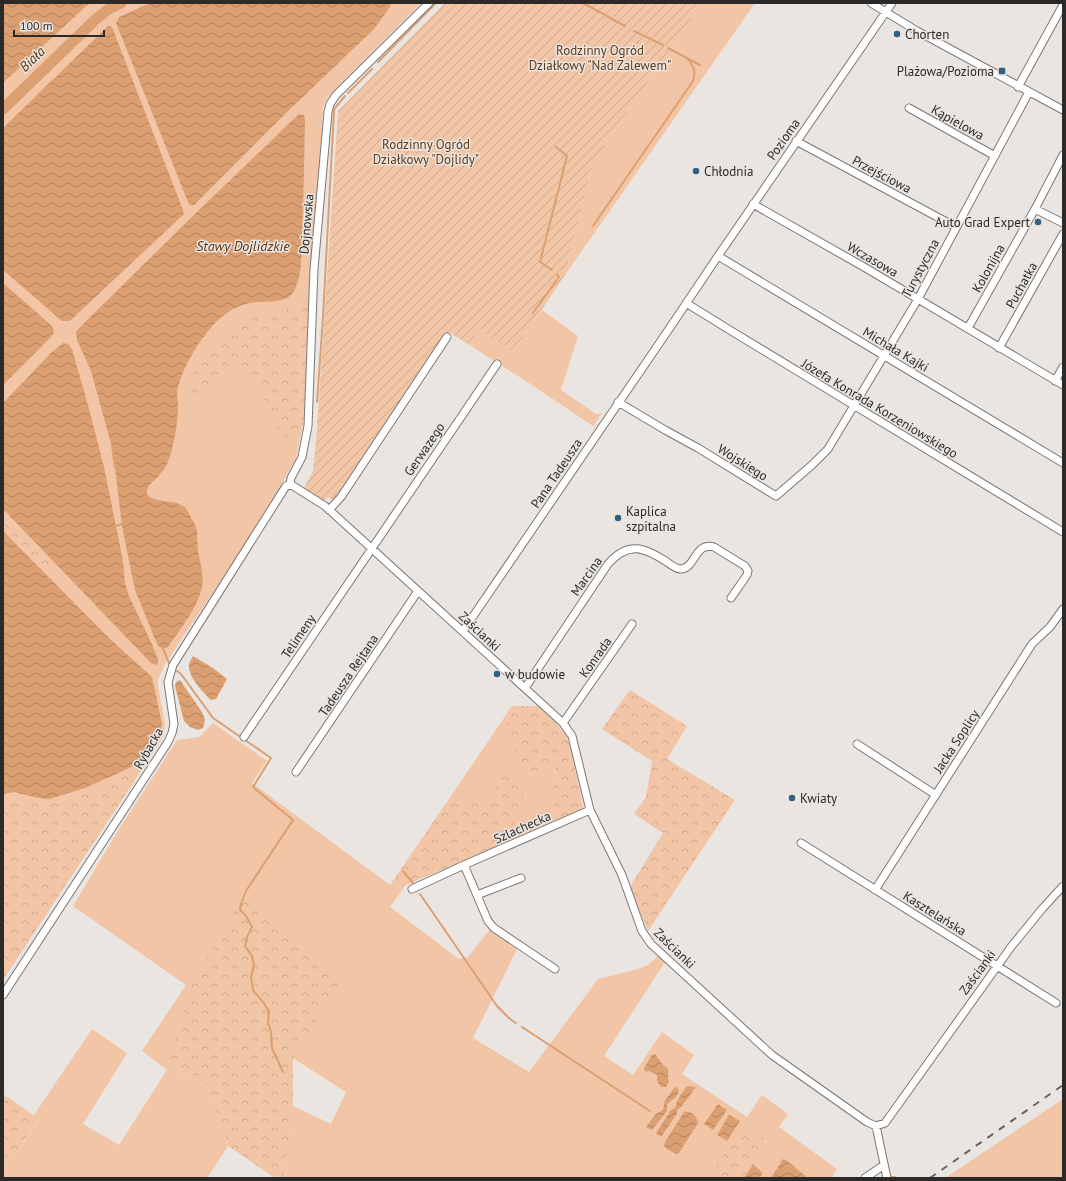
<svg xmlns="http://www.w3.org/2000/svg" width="1066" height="1181" font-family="'PT Sans',sans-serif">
<defs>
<pattern id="forest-crowns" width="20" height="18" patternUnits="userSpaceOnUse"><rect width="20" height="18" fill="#f1c5a5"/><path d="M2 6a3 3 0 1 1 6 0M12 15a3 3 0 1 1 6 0" fill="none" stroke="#cfa98e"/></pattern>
<pattern id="garden-furrows" width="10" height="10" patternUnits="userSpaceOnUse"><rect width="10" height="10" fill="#f1c5a5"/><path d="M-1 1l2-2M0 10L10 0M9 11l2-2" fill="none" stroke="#cfa98e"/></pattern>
<pattern id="water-waves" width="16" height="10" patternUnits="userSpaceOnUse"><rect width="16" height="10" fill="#dc9f71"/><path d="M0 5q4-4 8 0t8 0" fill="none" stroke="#b3825d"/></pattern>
</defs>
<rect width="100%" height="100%" fill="#eae5e1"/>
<path fill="#f1c5a5" d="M3 3H421L332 92 326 100 323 107 303 424 296 458 280 487 226 573 165 664 158 680V686L165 724 162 738 145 765 134 772 86 793 51 804 37 802 14 796 3 799Z
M702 3H755L565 275 593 163Z
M542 310 578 336 561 390 596 414 602 413 593 426 532 385 471 346 477 327 513 352Z
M512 706 505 729 529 775 552 764 556 769 553 789 554 823 548 826 529 818 516 827 512 824 518 814 526 805 497 791 489 797 465 802 451 796Z
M213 723 267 761 252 783 390 885 405 886 390 907 459 959 468 957 489 930 517 949 473 1038 529 1072 598 979 635 970 648 965 658 956 665 962 604 1056 633 1075 662 1032 694 1055 682 1074 747 1117 762 1095 788 1114 779 1127 837 1169 832 1178H760L763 1173 753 1164 772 1143 709 1178H284L293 1106 331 1124 346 1092 293 1058 343 978 167 1070 205 1078 228 1146 207 1178H3V1172L39 1120 34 1115 92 1029 127 1053 83 1124 119 1145 167 1070 142 1051 186 985 73 906 119 829 177 740 199 737Z
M1063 1099V1178H945Z"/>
<path fill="url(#forest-crowns)" d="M312 289 303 424 299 441H292L286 437 278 430 275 421 266 409 257 380 248 370 238 363 230 364 218 374 210 387 204 398 195 402 190 399C189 397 188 395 188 393 187 382 205 352 213 344 224 333 238 322 253 315 258 313 265 313 271 313 289 311 301 303 312 289Z
M3 504 50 552 55 567 47 575 41 576 3 619Z
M630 690 687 726 667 759 735 800 648 931 630 887 663 833 634 814 646 797 652 761 602 729Z
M512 706H538L556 723 566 735 570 746 584 810 554 823 553 789 556 769 552 765 528 775 505 729Z
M145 765 3 980V799L14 796 37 802 51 804 86 793 134 772Z
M500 776 515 778 527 805 518 814 513 824 516 827 529 818 541 815 548 826 396 889 390 885 451 796 465 802 489 797 497 791 493 782Z
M246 891 344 978 293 1058V1106L284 1178H275L228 1146 205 1078 167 1070 190 989Z
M3 1094 39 1119 3 1172Z
M744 1125 772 1143 753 1164 744 1178H708Z"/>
<path fill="url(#garden-furrows)" d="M445 3H702L593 163 565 275 513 352 477 328 471 346 449 332 334 501 328 497 324 501 304 488 313 471 316 442 338 111Z"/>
<path fill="url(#water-waves)" d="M3 3H90L84 8 3 83Z
M150 3H391L390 7 374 29 284 115 194 205H190L188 202 116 23 119 17Z
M109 26 112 27 183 210 184 214 72 319 69 321H62L3 270V128L107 27Z
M299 114 304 115 305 119C304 157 304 195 302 233 301 251 303 274 294 291 287 305 264 300 250 303 240 305 232 309 224 315 205 329 178 372 177 395 177 398 178 402 178 405 178 421 175 440 170 456 168 462 166 468 161 473 157 479 148 484 147 490 144 503 172 500 179 504 181 505 183 506 185 507 186 508 195 525 196 527 198 534 197 542 198 550 200 564 206 579 200 594 194 612 179 631 168 647 163 649 160 648 157 644L135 590 122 526 113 451 91 371 77 340 76 332 79 328 200 209Z
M3 283 52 326C55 331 54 334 50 338L3 385Z
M63 343 68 344 72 349 88 405 104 467 123 561 125 583 129 596 151 642 158 659V663L156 665 151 663 3 509V403L51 353Z
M3 531 109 638 152 677 162 724 161 729 140 762 136 765 85 788 49 799 38 798 14 792 3 794Z
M193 656 213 668 227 679 216 699 211 700C203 692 188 677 189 665 189 662 192 659 193 656Z
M180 680 202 712 205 720 203 728 198 730 190 727 184 721 175 686 176 682Z
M655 1054 663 1065 668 1069C669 1073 667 1076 669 1081L666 1087H661L657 1081V1075L649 1071 645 1072 644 1068 652 1055Z
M676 1086 679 1091 676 1097 667 1104V1111L652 1130 646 1127 656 1114 663 1110 665 1100Z
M687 1086 696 1087 682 1106 677 1110V1114L661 1137 656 1133 671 1110 675 1108 678 1099Z
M718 1104 727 1110 713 1130 704 1124Z
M684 1112C692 1111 697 1116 698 1123L679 1153 676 1154 667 1149 664 1146 665 1142Z
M729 1115 740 1121 727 1141 717 1135Z
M783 1159 786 1160 808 1178H771Z
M753 1164 763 1173 760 1178H744Z"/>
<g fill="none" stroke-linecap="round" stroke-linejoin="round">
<path stroke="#dc9f71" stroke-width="2" d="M583 3 625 26
M634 31 663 45
M668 48 700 65
M378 62 436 3
M43 69 48 73
M348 93 372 69
M593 226 693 81C696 71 694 67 688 59
M552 270 540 262 567 156 556 147
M533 313 559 277 557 275
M317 402 323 317 334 111 335 108 345 96
M112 445 115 467
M114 525 116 526 122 524
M162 646 169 663
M177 671 181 674 213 718 271 758 253 787 293 820 246 891 241 904 240 910 246 916 252 927 247 937 245 946 252 956 254 966 251 977 253 990 263 1002 269 1011 268 1023 271 1032 272 1048 283 1072
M403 871 413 883
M420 894 497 1006 510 1019 516 1023
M522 1027 650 1111
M892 1177H895V1178"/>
<path stroke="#dc9f71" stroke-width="11" d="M3 109 96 19 110 8 121 3"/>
<g stroke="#7b7774" stroke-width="9">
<path id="minor" d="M871 3 917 31 1063 110
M1018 87 1063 5
M909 108 995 156
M796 141 956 227
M753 204 864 267 1063 385
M1035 209 1063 223
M718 256 1063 463
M686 303 733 332 1063 532
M968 328 1035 209 1063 155
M999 348 1063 234
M1055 381 1063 367
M618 402 665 430 698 448 776 496 812 465 828 449 918 299 1029 92
M290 484 325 506 563 723 572 736 590 810 622 875 642 931 651 944 772 1055 867 1122 876 1126 885 1123 1011 947 1042 909 1063 886
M290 484 291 478 302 457 308 426 314 269 328 112 330 104 336 95 429 3
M329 510 341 497 447 337
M463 631 669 329 718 256 892 3
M525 688 608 564C628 541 644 547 667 562 671 565 676 569 681 569 695 569 695 541 714 547L745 566 748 571 747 575 731 598
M563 723 632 624
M244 737 497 364
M857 744 936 795
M296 772 418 591
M801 843 1056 1003
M464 865 488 921 494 928 555 969
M412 889 464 865 590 810
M875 890 1032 644 1050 627 1063 609
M477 895 521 878
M3 995 168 742 172 733 174 724 168 682 173 665 286 486 290 484
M876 1126 887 1178
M865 1178 884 1165"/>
</g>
<use href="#minor" stroke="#fff" stroke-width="7"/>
<path stroke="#676462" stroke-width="2" stroke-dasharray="7 7" stroke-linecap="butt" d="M930 1178 1063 1085"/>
</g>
<g fill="#30617f" stroke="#eae5e1" stroke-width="1.5">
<circle cx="897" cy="34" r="4"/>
<rect x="998" y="67" width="8" height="8" rx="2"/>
<circle cx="696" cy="171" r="4"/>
<circle cx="1038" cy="222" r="4"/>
<circle cx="618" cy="518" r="4"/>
<circle cx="497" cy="674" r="4"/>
<circle cx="792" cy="798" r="4"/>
</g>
<g text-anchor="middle" stroke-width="3" stroke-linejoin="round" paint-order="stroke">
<g font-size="13" fill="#2b2a28" stroke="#eae5e1" text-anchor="start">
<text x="905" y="39">Chorten</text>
<text x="994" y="76" text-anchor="end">Plażowa/Pozioma</text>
<text x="704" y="176">Chłodnia</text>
<text x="1030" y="227" text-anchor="end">Auto Grad Expert</text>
<text x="626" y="516">Kaplica<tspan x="626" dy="15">szpitalna</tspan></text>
<text x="505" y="679">w budowie</text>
<text x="800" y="803">Kwiaty</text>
</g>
<g font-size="13" fill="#613816" stroke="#eae5e1">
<text x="600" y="55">Rodzinny Ogród<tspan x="600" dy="15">Działkowy "Nad Zalewem"</tspan></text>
<text x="426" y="149">Rodzinny Ogród<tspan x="426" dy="15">Działkowy "Dojlidy"</tspan></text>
</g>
<g font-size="13" fill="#2b2a28" stroke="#eae5e1">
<text transform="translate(958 122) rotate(29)" y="5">Kąpielowa</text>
<text transform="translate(783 139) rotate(-55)" y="5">Pozioma</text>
<text transform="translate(882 174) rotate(28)" y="5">Przejściowa</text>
<text transform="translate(306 224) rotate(-85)" y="5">Dojnowska</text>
<text transform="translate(873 259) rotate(30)" y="5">Wczasowa</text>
<text transform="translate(920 268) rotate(-62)" y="5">Turystyczna</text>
<text transform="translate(988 268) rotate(-61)" y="5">Kolonijna</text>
<text transform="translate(1021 285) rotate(-61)" y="5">Puchatka</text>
<text transform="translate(896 349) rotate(31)" y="5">Michała Kajki</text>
<text transform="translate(880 408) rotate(31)" y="5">Józefa Konrada Korzeniowskiego</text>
<text transform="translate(424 449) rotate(-56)" y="5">Gerwazego</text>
<text transform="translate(743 462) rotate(32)" y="5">Wojskiego</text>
<text transform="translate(556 473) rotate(-56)" y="5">Pana Tadeusza</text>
<text transform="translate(586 576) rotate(-55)" y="5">Marcina</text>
<text transform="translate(480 631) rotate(43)" y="5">Zaścianki</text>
<text transform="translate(298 636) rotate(-56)" y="5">Telimeny</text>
<text transform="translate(595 657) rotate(-55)" y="5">Konrada</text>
<text transform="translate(348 675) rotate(-56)" y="5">Tadeusza Rejtana</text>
<text transform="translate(956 741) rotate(-57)" y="5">Jacka Soplicy</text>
<text transform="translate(148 748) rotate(-60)" y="5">Rybacka</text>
<text transform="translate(522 827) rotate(-24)" y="5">Szlachecka</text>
<text transform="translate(935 913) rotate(32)" y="5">Kasztelańska</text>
<text transform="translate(675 948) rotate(44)" y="5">Zaścianki</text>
<text transform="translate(977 972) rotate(-54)" y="5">Zaścianki</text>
</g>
<g font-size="14" font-style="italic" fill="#5d3412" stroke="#eae5e1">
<text transform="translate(32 59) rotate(-44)" y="5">Biała</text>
<text x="243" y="251">Stawy Dojlidzkie</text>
</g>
</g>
<rect width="1066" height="1181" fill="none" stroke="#2b2a28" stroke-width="8"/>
<path d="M14 30v6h90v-6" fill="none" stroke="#2b2a28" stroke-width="2"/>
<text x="20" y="30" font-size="12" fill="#2b2a28" stroke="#eae5e1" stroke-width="3" paint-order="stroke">100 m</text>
</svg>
